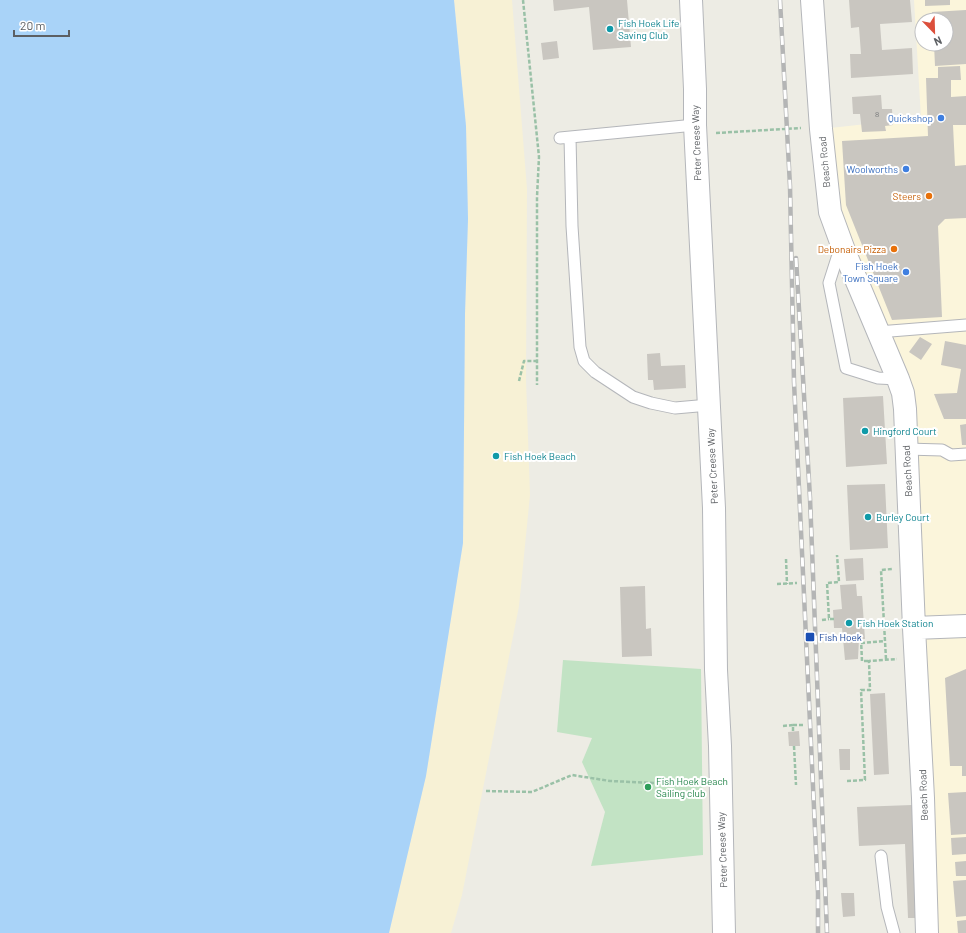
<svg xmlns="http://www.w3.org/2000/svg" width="966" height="933" font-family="Barlow,sans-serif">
<rect width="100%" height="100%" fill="#edece4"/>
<path fill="#fbf5db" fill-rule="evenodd" d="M914 0H966V933H927L905 409 845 253 821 129 921 118ZM922 20H946V44H922Z"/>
<path fill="#c2e3c4" d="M563 660 701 669 703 855 591 866 605 812 582 762 592 738 557 732Z"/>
<path fill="#f7f1d5" d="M454 0H512L527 189 526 380 530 495 519 606 462 895 451 933H389L426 775 463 543 465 314 468 219 466 126Z"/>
<path fill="#a9d3f8" d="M0 0H454L466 126 468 219 465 314 463 543 426 776 389 933H0Z"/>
<path fill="#c9c6c0" d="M553 0H627L631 47 593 50 589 7 554 11Z
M849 0H910L912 22 880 24 882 50 912 48 913 74 851 78 850 54H861L859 27 851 28Z
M925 0H950V5L925 6Z
M966 10V64L935 66 934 44H946V20H933L932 12Z
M557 41 559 58 543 60 541 43Z
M960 66 961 80H951V97L966 96V125H953L955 166 966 165V218L945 219 938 226 942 317 892 320 846 205 842 141 928 136 926 78H938V67Z
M881 95 882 109H892L893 125 885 126 886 131 862 132 860 114H853L852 97Z
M920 337 932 344 921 360 909 352Z
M945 341 966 345V419H944L934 394 957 393 961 369 941 365Z
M660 353 661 366 685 365 686 388 654 390 653 380H648L647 354Z
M883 396 887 464 846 467 843 398Z
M966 424V445H962L960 425Z
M885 484 888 548 850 550 847 485Z
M863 558 864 580 846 581 844 559Z
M856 584 857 596H862L865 639H859L858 659 845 660 842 628H834L833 610 842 609 840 585Z
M645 586 646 629 651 628 652 656 622 657 620 587Z
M966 669V776H962V766H950L945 678Z
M885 693 889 774 874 775 870 694Z
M799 731 800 746H789L788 732Z
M839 749H850V770H840Z
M966 792V834L951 835 948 793Z
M912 805 918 918H908L905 844 859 846 857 807Z
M966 837V854L952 855 951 838Z
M966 861V876H956L955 862Z
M966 880V916L956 917 953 881Z
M841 893H854L855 916 843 917Z
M966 920V933H958L957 921Z"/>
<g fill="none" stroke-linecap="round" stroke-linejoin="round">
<g stroke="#b4b6ba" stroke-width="13">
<path id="service" d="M570 137 572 226 580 347 584 361 595 372 633 397 651 403 675 408 709 405
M560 138 695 125
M845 253 837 258 829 283 846 368 878 378 898 379
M878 332 966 325
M906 449 942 450 951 455 966 454
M881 856 887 907 894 933"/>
</g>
<g stroke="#b4b6ba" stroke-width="24">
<path id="minor" d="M691 0 695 89V125L714 508 716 670 720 746 724 933
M812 0 821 129 830 212 845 253 898 379 903 393 905 409 914 628 923 798 927 933
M914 628 966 626"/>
</g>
<path stroke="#9ac1a7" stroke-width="2.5" stroke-dasharray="4 2" stroke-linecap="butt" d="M523 0 539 157 537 197V385
M716 133 801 128
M519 381 524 361H537
M786 559 787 584
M777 584 797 583
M834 619H829L827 583 839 582 837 555
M822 620 829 619
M861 639 862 661H869
M861 643 885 641
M886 659 881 570 892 569
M783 726 793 725
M793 731V725H803
M794 746 796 785
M847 781 865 780 861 690H870L869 661 897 659
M486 791 532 792 572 775 610 781 701 785"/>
<use href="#service" stroke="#fff" stroke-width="11"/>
<use href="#minor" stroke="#fff" stroke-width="22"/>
<g stroke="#b4b5b5" stroke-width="4.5">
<path id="rail" d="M780 0 790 186 794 382 818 893V933
M796 258 810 498 827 933"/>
</g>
<use href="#rail" stroke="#fff" stroke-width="3" stroke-dasharray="9" stroke-linecap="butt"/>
</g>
<g fill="#0f9aa8" stroke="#fff" stroke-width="1.5">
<circle cx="610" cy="29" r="4"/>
<circle cx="865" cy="431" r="4"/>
<circle cx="496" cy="456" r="4"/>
<circle cx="868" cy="517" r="4"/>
<circle cx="849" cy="623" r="4"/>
</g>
<g fill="#3f7fe0" stroke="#fff" stroke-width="1.5">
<circle cx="941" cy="118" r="4"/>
<circle cx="906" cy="169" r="4"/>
<circle cx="906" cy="272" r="4"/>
</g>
<g fill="#e8710a" stroke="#fff" stroke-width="1.5">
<circle cx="929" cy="196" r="4"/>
<circle cx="894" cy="249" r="4"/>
</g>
<rect fill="#1a4fb4" stroke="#fff" stroke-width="1.5" x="805" y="632" width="10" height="10" rx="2"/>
<circle fill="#2e9e5b" stroke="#fff" stroke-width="1.5" cx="648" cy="787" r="4"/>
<g text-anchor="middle" stroke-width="4" stroke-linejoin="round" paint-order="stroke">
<g font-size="8" fill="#77797a">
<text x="877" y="117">8</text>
</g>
<g font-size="10" fill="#0d838f" stroke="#fff" text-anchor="start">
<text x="618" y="27">Fish Hoek Life<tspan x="618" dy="12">Saving Club</tspan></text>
<text x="873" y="435">Hingford Court</text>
<text x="504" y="460">Fish Hoek Beach</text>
<text x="876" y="521">Burley Court</text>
<text x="857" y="627">Fish Hoek Station</text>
</g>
<g font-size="10" fill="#366cbe" stroke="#fff" text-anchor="end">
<text x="933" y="122">Quickshop</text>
<text x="898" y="173">Woolworths</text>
<text x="898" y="270">Fish Hoek<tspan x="898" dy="12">Town Square</tspan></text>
</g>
<g font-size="10" fill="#5c5f63" stroke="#fff">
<text transform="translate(696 143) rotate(-92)" y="4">Peter Creese Way</text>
<text transform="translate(824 162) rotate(-95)" y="4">Beach Road</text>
<text transform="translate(712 466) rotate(-93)" y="4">Peter Creese Way</text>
<text transform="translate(907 471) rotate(-93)" y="4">Beach Road</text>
<text transform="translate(923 795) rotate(-92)" y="4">Beach Road</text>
<text transform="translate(722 850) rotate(-92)" y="4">Peter Creese Way</text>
</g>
<g font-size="10" fill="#c56008" stroke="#fff" text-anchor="end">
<text x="921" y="200">Steers</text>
<text x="886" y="253">Debonairs Pizza</text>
</g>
<g font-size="10" fill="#164399" stroke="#fff" text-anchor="start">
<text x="819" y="641">Fish Hoek</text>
</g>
<g font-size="10" fill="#27864d" stroke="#fff" text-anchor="start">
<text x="656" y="785">Fish Hoek Beach<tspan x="656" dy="12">Sailing club</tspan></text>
</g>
</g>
<g transform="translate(934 32) rotate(157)"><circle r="19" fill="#ffffff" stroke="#bebfc1"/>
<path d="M0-3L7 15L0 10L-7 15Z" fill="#dc4f3b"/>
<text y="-6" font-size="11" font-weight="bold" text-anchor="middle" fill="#5c5f63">N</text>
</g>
<path d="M14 30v6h55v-6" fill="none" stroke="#5c5f63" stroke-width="2"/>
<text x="20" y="30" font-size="12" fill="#5c5f63" stroke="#ffffff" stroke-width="3" paint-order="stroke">20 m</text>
</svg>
